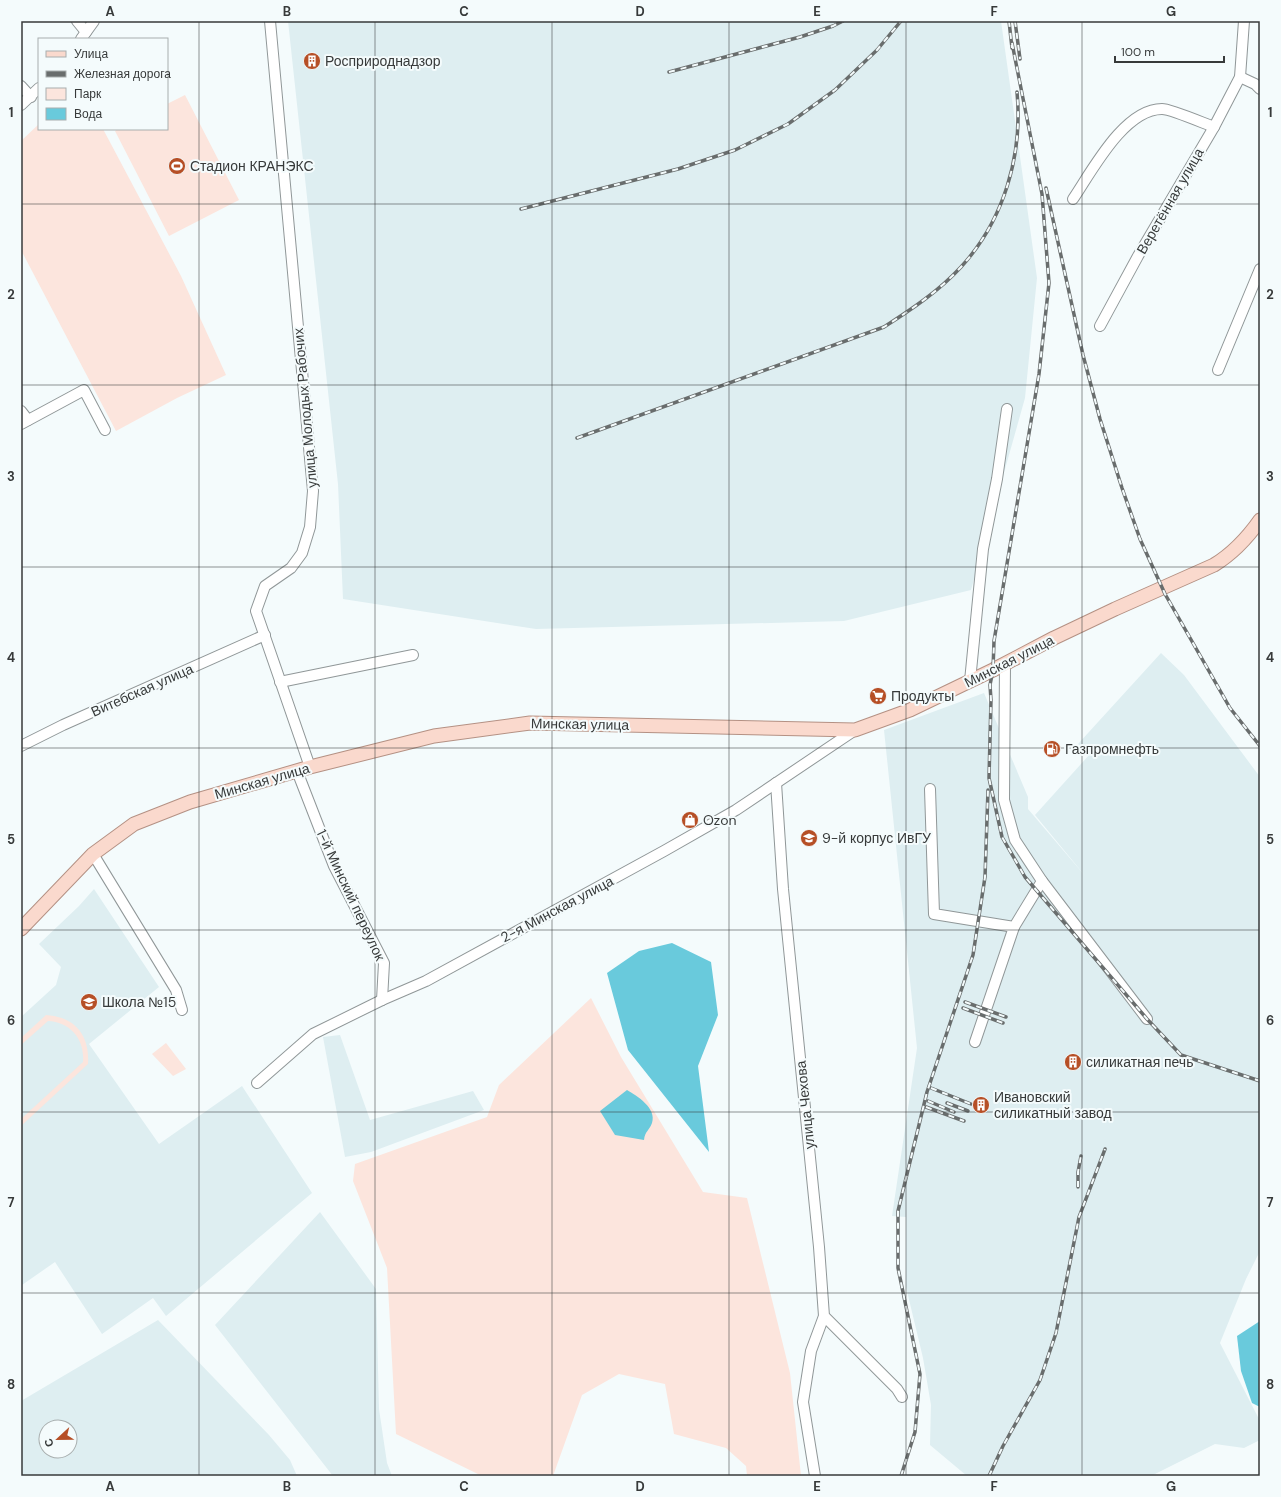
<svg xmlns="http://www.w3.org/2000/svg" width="1281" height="1497" viewBox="0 0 1281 1497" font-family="'DM Sans',sans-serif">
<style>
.built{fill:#deeef1;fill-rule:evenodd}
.green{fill:#fce5dd}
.water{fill:#69cadc}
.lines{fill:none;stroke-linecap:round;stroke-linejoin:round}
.minor-casing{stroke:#909798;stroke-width:12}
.major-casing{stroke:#b49184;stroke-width:15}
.minor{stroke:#fff;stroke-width:10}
.major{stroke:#fad9cd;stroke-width:13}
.rail-casing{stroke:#696d6d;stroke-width:3.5}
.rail{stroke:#f4fbfc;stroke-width:2;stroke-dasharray:6;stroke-linecap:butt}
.grid{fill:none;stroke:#373a3a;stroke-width:1;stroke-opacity:0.55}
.labels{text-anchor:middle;stroke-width:4;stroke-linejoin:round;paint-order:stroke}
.poi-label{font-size:14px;fill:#373a3a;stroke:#f4fbfc;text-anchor:start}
.street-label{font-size:14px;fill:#373a3a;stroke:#f4fbfc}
.neatline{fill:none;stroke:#373a3a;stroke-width:1.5}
.grid-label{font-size:13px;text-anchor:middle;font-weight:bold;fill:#373a3a}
</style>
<rect width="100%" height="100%" fill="#f4fbfc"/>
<g class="built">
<path d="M288 21H1001L1037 278 1025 398 971 590 844 621 536 629 343 599 338 484Z"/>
<path d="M1161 653 1184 675 1260 777V1251L1246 1279 1220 1343 1260 1421V1440L1244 1448 1215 1444 1151 1476H967L930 1445 931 1405 923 1358 906 1287V1217L892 1216 917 1048 884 730 984 693 1028 797V809L1086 877 1035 815 1090 754 1078 744Z"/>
<path d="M94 889 159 987 89 1044 159 1144 242 1086 312 1193 166 1316 153 1298 102 1334 55 1262 22 1285 21 1283V1017L56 985 61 967 39 944 79 906Z"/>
<path d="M340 1035 370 1120 473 1091 484 1110 371 1152 345 1157 323 1037Z"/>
<path d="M320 1212 376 1289 379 1409 387 1463 392 1476H333L215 1325Z"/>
<path d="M158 1320 269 1435 290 1460 297 1476H21V1401ZM46 1427H70V1451H46Z"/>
</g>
<g class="green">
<path d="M185 95 239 200 169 236 115 131 118 129H167V104Z"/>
<path d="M39 124V129H103L181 276 226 375 177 398 116 431 21 250V141Z"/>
<path d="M591 998 621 1057 703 1192 747 1198 790 1373 801 1476H747L746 1466 726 1448 674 1434 665 1384 619 1374 582 1395 553 1476H482L396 1434 387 1268 353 1181 355 1164 487 1117 499 1085Z"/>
<path d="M46 1015C75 1017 90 1035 88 1064L21 1126V1119L83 1062C85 1039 70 1022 48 1021L21 1045V1038Z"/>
<path d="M166 1043 186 1069 173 1076 152 1054Z"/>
</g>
<g class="water">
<path d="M672 943 711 962 718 1015 698 1066 709 1152 628 1050 607 973 639 951Z"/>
<path d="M627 1090C637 1096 657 1108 652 1123 649 1131 645 1131 644 1140L615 1135 600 1111Z"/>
<path d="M1260 1321V1407L1252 1403 1241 1371 1237 1336Z"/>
</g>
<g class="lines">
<g class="minor-casing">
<g id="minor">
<path d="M77 21 86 32"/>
<path d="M270 21 313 491 310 527 302 553 291 568 265 586 256 611 310 767"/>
<path d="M81 39 94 21"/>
<path d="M1240 77 1255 84 1260 89"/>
<path d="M21 86 31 97"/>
<path d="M21 105 39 88"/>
<path d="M1073 199C1092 171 1124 109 1162 109 1171 109 1203 123 1214 127"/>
<path d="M1100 326 1138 256 1214 127 1240 77 1244 21"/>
<path d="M1218 370 1260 269"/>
<path d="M21 411 28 420"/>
<path d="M21 424 84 390 105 430"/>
<path d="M1005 664 1004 800 1015 840 1042 881 1147 1019"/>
<path d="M970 681 983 549 997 479 1007 409"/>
<path d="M280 682 413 655"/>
<path d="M21 746 63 725 265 635"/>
<path d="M297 771 334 866 384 963 382 1000"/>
<path d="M776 783 783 889 819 1247 824 1316 897 1389 902 1397"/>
<path d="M930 789 934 914 1014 927 1042 881"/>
<path d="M93 854 176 990 182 1010"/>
<path d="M975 1042 1014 927"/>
<path d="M257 1083 313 1034 382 1000 426 981 664 851 736 810 855 730"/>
<path d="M815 1476 803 1402 811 1351 824 1316"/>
</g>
</g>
<g class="major-casing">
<path id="major" d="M21 929 93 854 134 824 190 802 310 767 434 736 530 723 855 730 910 710 993 670 1054 638 1115 609 1214 565C1232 554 1248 537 1260 520"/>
</g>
<use href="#minor" class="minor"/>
<use href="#major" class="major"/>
<g class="rail-casing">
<g id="rail">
<path d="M1009 21 1012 48"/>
<path d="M1015 21 1020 59"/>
<path d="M1012 43 1042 194 1049 283 1039 374 994 641 993 670 990 685 991 700 989 778 1002 837 1025 877 1147 1019 1181 1055 1260 1081"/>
<path d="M669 72 800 37 833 26 843 21"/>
<path d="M1046 188 1083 355 1100 419 1122 488 1140 539 1165 594 1230 708 1260 746"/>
<path d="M521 209 678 169 735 150 788 124 835 90 877 50 901 21"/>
<path d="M577 438 884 327C912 309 939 291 961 267 1004 220 1023 155 1017 92"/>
<path d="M965 1002 1006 1017"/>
<path d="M963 1008 1003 1023"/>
<path d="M931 1088 971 1104"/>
<path d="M928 1101 954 1112"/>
<path d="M947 1103 968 1111"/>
<path d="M926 1107 964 1121"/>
<path d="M1078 1187V1172L1081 1156"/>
<path d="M901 1476 915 1432 920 1374 898 1268V1211L927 1092 973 955 985 877 988 790"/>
<path d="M989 1476 1003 1446 1040 1380 1056 1333 1079 1217 1105 1149"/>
</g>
</g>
<use href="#rail" class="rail"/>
</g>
<path class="grid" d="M199 21V1476M375 21V1476M552 21V1476M729 21V1476M906 21V1476M1082 21V1476M21 204H1260M21 385H1260M21 567H1260M21 748H1260M21 930H1260M21 1112H1260M21 1293H1260"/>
<defs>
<g id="building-disc" transform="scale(0.9)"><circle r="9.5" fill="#b64f26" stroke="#f4fbfc"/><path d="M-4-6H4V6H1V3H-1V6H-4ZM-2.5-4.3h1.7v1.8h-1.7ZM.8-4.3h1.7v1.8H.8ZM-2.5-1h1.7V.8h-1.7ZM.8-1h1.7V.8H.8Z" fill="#fff"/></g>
<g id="stadium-disc" transform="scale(0.9)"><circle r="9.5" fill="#b64f26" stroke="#f4fbfc"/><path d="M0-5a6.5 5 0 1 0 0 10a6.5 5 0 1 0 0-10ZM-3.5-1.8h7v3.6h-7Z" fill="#fff"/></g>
<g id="supermarket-disc" transform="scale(0.9)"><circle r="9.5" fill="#b64f26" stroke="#f4fbfc"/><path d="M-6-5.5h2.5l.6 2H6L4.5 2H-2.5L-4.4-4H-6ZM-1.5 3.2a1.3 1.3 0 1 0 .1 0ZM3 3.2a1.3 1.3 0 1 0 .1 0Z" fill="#fff"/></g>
<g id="fuel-disc" transform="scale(0.9)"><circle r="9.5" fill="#b64f26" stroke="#f4fbfc"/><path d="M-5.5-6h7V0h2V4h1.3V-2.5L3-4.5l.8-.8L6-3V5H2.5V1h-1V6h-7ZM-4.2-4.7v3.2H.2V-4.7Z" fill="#fff"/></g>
<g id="shop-disc" transform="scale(0.9)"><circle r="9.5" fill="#b64f26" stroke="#f4fbfc"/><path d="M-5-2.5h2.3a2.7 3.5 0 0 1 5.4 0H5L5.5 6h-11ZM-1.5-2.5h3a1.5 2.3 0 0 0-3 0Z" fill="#fff"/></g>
<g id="university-disc" transform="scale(0.9)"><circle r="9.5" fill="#b64f26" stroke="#f4fbfc"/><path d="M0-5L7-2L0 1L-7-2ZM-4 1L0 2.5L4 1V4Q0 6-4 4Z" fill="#fff"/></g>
<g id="school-disc" transform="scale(0.9)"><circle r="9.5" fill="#b64f26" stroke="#f4fbfc"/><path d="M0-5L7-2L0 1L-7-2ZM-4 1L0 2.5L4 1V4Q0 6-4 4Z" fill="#fff"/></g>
</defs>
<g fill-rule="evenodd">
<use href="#building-disc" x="312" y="61"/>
<use href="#stadium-disc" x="177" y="166"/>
<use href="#supermarket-disc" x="878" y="696"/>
<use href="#fuel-disc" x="1052" y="749"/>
<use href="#shop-disc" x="690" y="820"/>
<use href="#university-disc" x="809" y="838"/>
<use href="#school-disc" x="89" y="1002"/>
<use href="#building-disc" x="1073" y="1062"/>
<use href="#building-disc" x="981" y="1105"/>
</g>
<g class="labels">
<g class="poi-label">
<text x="325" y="66">Росприроднадзор</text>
<text x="190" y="171">Стадион КРАНЭКС</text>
<text x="891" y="701">Продукты</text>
<text x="1065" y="754">Газпромнефть</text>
<text x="703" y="825">Ozon</text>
<text x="822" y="843">9-й корпус ИвГУ</text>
<text x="102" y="1007">Школа №15</text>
<text x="1086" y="1067">силикатная печь</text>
<text x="994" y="1102">Ивановский<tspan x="994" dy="16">силикатный завод</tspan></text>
</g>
<g class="street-label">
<text transform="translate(1170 201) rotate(-60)" y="5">Веретённая улица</text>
<text transform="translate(305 408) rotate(-95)" y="5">улица Молодых Рабочих</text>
<text transform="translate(1009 661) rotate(-27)" y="5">Минская улица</text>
<text transform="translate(142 690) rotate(-24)" y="5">Витебская улица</text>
<text transform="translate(580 724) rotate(1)" y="5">Минская улица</text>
<text transform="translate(262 781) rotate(-16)" y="5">Минская улица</text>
<text transform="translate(351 895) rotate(65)" y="5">1-й Минский переулок</text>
<text transform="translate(557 909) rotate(-28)" y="5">2-я Минская улица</text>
<text transform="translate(805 1105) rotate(-96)" y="5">улица Чехова</text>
</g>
</g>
<rect width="1281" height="1497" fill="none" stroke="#f4fbfc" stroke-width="44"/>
<rect x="38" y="38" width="130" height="92" fill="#f4fbfc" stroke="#a8aeae"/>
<rect x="46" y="51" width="20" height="6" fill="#fad9cd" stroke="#a8aeae"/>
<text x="74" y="58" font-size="12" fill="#373a3a">Улица</text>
<rect x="46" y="71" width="20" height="6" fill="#696d6d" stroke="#a8aeae"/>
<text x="74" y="78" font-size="12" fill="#373a3a">Железная дорога</text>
<rect x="46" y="88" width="20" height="12" fill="#fce5dd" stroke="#a8aeae"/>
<text x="74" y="98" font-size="12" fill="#373a3a">Парк</text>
<rect x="46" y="108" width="20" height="12" fill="#69cadc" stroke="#a8aeae"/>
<text x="74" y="118" font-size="12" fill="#373a3a">Вода</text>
<g transform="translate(58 1439) rotate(248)"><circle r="19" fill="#f4fbfc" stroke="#a8aeae"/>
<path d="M0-3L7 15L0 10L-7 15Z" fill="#b64f26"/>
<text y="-6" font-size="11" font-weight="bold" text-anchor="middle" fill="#373a3a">С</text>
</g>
<path d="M1115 56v6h109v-6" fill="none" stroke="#373a3a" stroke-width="2"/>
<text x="1121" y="56" font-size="12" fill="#373a3a" stroke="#f4fbfc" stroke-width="3" paint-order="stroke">100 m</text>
<rect x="22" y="22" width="1237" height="1453" class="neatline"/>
<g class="grid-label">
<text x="110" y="16">A</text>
<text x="287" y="16">B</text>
<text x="464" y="16">C</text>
<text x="640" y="16">D</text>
<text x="817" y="16">E</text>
<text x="994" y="16">F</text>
<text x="1171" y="16">G</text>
<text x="11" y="117">1</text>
<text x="1270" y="117">1</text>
<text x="11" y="299">2</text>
<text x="1270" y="299">2</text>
<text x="11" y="481">3</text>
<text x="1270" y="481">3</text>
<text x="11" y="662">4</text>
<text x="1270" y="662">4</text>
<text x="11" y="844">5</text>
<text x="1270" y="844">5</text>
<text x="11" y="1025">6</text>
<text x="1270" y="1025">6</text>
<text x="11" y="1207">7</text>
<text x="1270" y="1207">7</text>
<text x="11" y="1389">8</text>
<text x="1270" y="1389">8</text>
<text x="110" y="1491">A</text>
<text x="287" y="1491">B</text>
<text x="464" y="1491">C</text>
<text x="640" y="1491">D</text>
<text x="817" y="1491">E</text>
<text x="994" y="1491">F</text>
<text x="1171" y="1491">G</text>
</g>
</svg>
